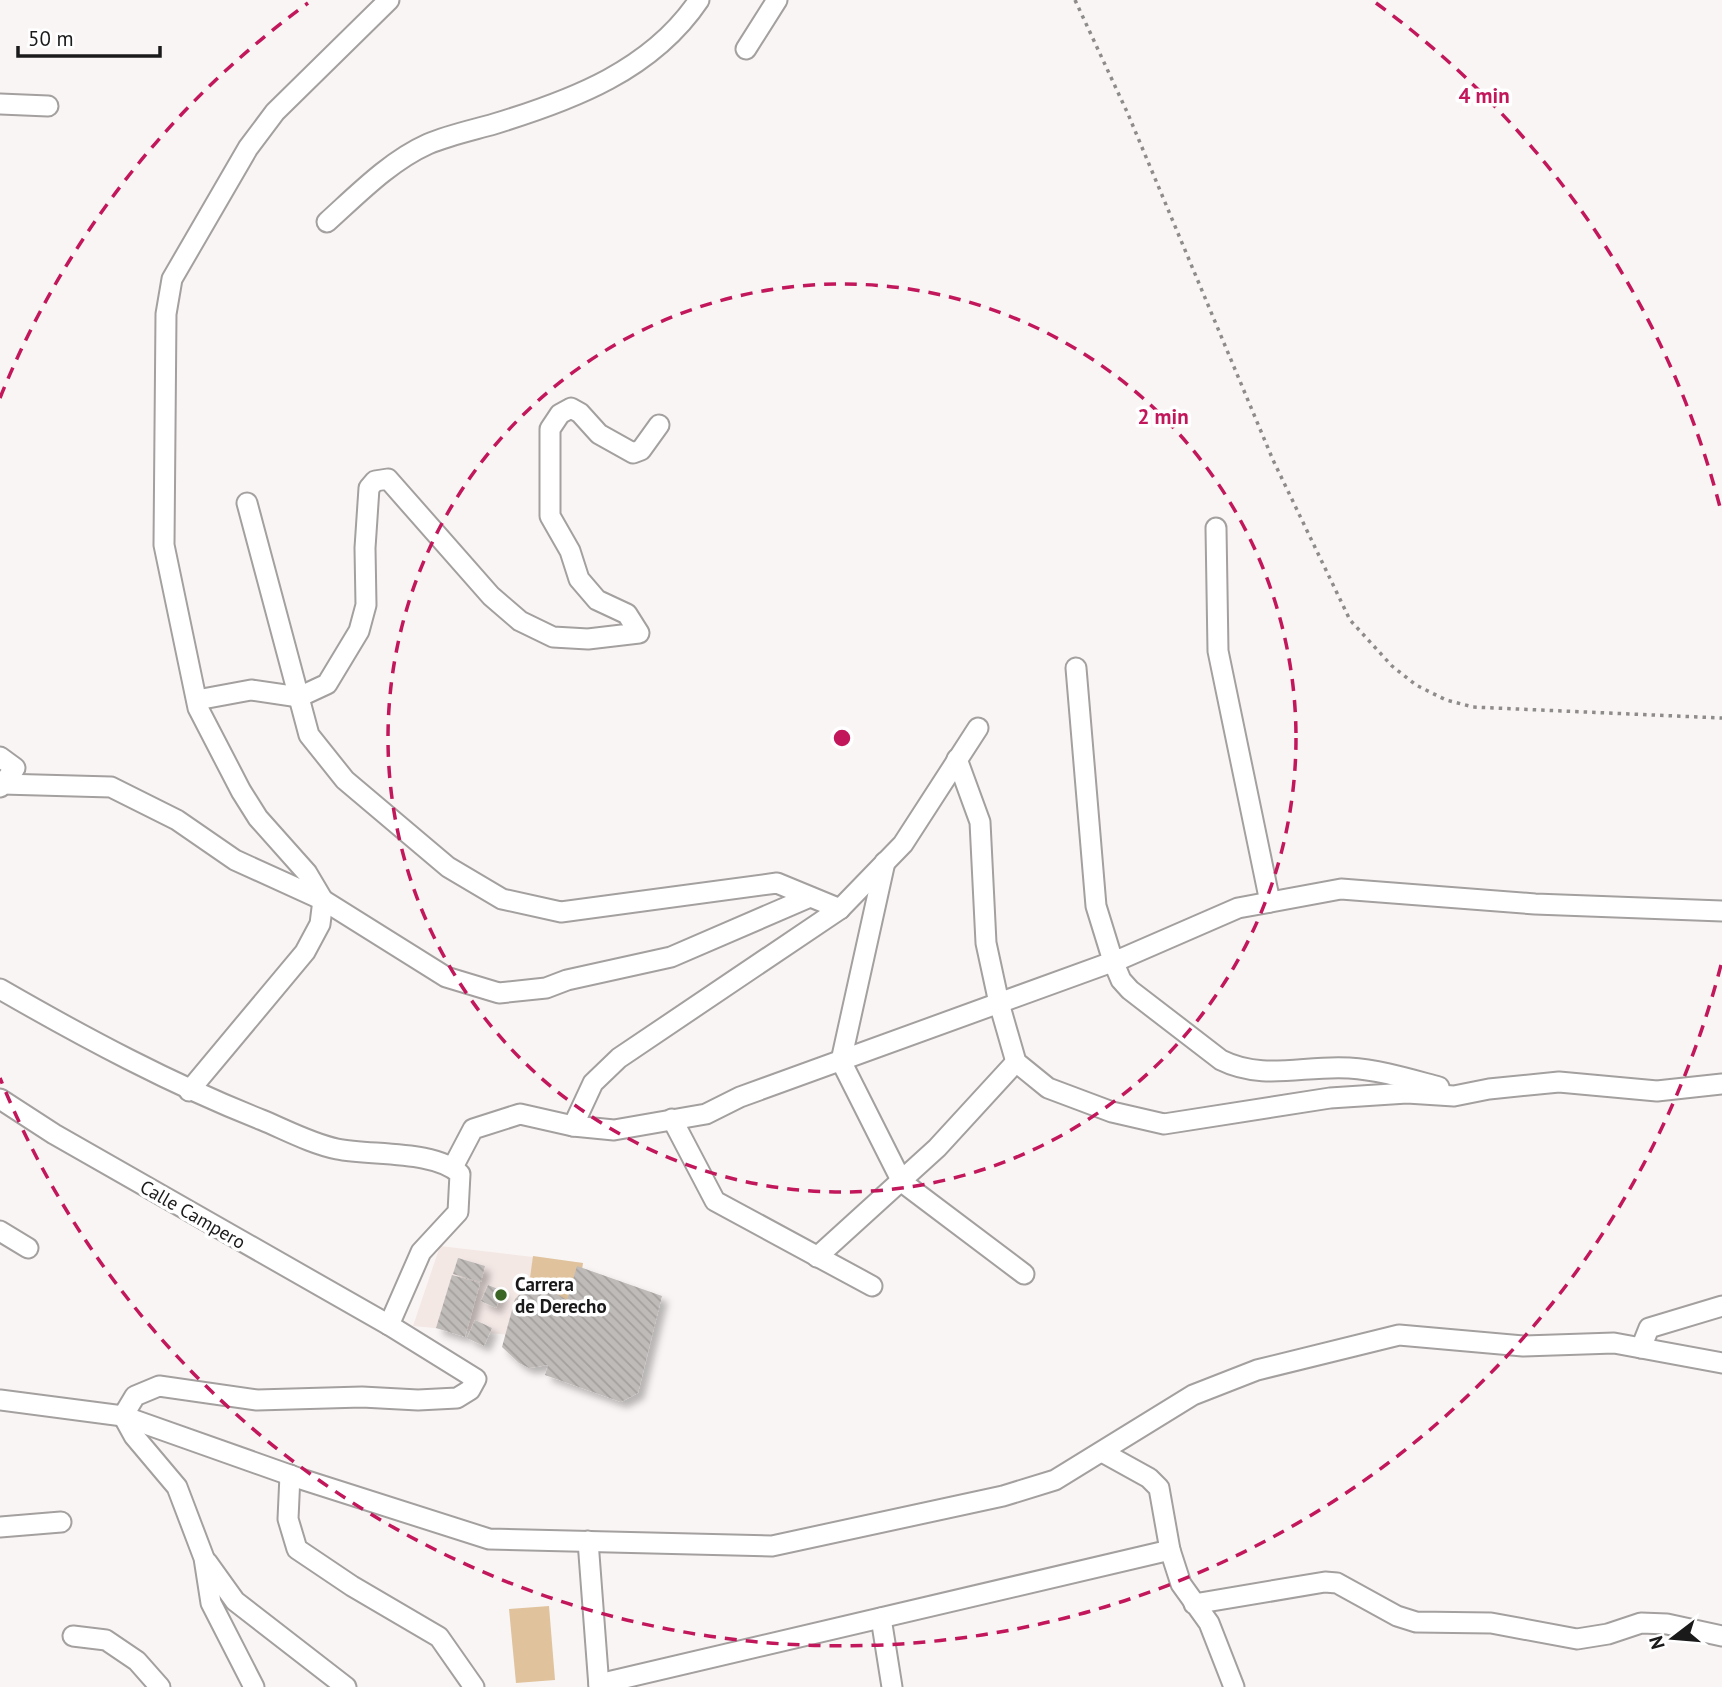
<svg xmlns="http://www.w3.org/2000/svg" width="1722" height="1687" viewBox="0 0 1722 1687" font-family="'PT Sans',sans-serif">
<style>
.built{fill:#f4e8e5}
.grass{fill:#e0c39c}
.building{fill:url(#building-back-hatch);filter:url(#shadow)}
.lines{fill:none;stroke-linecap:round;stroke-linejoin:round}
.minor-casing{stroke:#a3a09f;stroke-width:23}
.path{stroke:#8e8b8b;stroke-width:3.5;stroke-dasharray:3.5 5;stroke-linecap:butt}
.minor{stroke:#fff;stroke-width:19}
.ring{fill:none;stroke:#c2185b;stroke-width:3.5;stroke-dasharray:12 9}
.poi-dot{fill:#396625;stroke:#fff;stroke-width:2.5}
.labels{text-anchor:middle;stroke-width:7;stroke-linejoin:round;paint-order:stroke}
.street-label{font-size:19px;fill:#1b1a1a;stroke:#fff}
.poi-label{font-size:19px;font-weight:bold;fill:#1b1a1a;stroke:#fff;text-anchor:start}
.centre{fill:#c2185b;stroke:#fff;stroke-width:3.5}
.ring-label{font-size:21px;text-anchor:middle;font-weight:bold;fill:#c2185b;stroke:#fff;stroke-width:7;stroke-linejoin:round;paint-order:stroke}
</style>
<defs>
<pattern id="building-back-hatch" width="6" height="6" patternUnits="userSpaceOnUse" patternTransform="scale(1.75)"><rect width="6" height="6" fill="#bebbb9"/><path d="M-1 5l2 2M0 0l6 6M5-1l2 2" fill="none" stroke="#a3a09e"/></pattern>
<filter id="shadow"><feDropShadow dx="6" dy="6" stdDeviation="3.5" flood-color="#0004"/></filter>
</defs>
<rect width="100%" height="100%" fill="#f9f5f4"/>
<path class="built" d="M440 1246 583 1263 522 1336 413 1326Z"/>
<g class="grass">
<path d="M533 1256 583 1263 572 1344 522 1336Z"/>
<path d="M549 1606 555 1680 516 1683 509 1609Z"/>
</g>
<g class="building">
<path d="M458 1258 485 1266 481 1282 453 1274Z"/>
<path d="M577 1266 662 1296 638 1393 621 1402 545 1375 548 1365 529 1368 519 1363 502 1347 515 1299 525 1289 543 1286 567 1300Z"/>
<path d="M452 1275 480 1283 465 1337 436 1328Z"/>
<path d="M488 1285 503 1291 496 1308 481 1301Z"/>
<path d="M475 1320 492 1328 484 1346 467 1338Z"/>
</g>
<g class="lines">
<g class="minor-casing">
<g id="minor">
<path d="M746 49 777 0"/>
<path d="M0 104 48 106"/>
<path d="M327 222C358 194 390 161 428 144 449 135 473 130 494 124 573 100 652 70 699 0"/>
<path d="M247 503 309 735 345 780 448 867 502 899 561 912 777 883 840 909"/>
<path d="M1216 528 1218 651 1270 902"/>
<path d="M1076 668 1096 906 1113 961 1121 980 1130 990 1221 1060C1263 1081 1304 1065 1349 1068 1380 1070 1409 1079 1439 1087"/>
<path d="M197 700 251 690 299 697 327 684 359 631 366 605 365 548 369 488 375 481 388 479 491 596 520 621 553 637 588 639 639 633 627 614 597 600 579 579 570 551 550 516V429L560 414 571 408 580 413 599 434 633 453 641 450 659 425"/>
<path d="M0 757 15 768 0 787"/>
<path d="M957 759 980 822 986 943 999 1003 1016 1062 1048 1088 1112 1112 1164 1124 1330 1098 1407 1093 1454 1096 1489 1089 1559 1082 1657 1091 1722 1084"/>
<path d="M2 784 111 787 177 820 235 860 323 900 446 977 499 993 546 988 567 980 671 957 810 897"/>
<path d="M885 862 841 1061 902 1182 1024 1274"/>
<path d="M0 989C85 1038 171 1084 262 1120 286 1130 312 1144 337 1149 372 1156 435 1150 460 1174L458 1212 421 1252 389 1325"/>
<path d="M189 1091 305 952 320 924 323 900 307 873 258 818 241 791 198 708 164 545 166 314 172 279 248 148 275 112 389 0"/>
<path d="M0 1099 54 1134 389 1325 476 1379 470 1390 457 1398 418 1400 362 1397 257 1400 159 1386 135 1396 123 1416"/>
<path d="M672 1119 715 1201 872 1286"/>
<path d="M573 1126 593 1083 619 1058 840 909 903 844 978 728"/>
<path d="M453 1167 473 1129 520 1114 573 1126 614 1130 706 1114 740 1097 1123 958 1238 908 1341 889 1535 904 1722 911"/>
<path d="M0 1231 28 1248"/>
<path d="M817 1257 937 1148 1016 1062"/>
<path d="M1641 1348 1649 1328 1722 1306"/>
<path d="M0 1400 123 1416 301 1479 489 1539 772 1546 1003 1496 1055 1480 1193 1395 1257 1370 1399 1335 1523 1346 1614 1343 1722 1363"/>
<path d="M123 1416 134 1436 177 1487 204 1558 211 1603 254 1687"/>
<path d="M1102 1452 1149 1478 1159 1488 1170 1550 1181 1584 1209 1623 1234 1687"/>
<path d="M290 1475 288 1519 297 1549 352 1586 439 1637 474 1687"/>
<path d="M0 1527 61 1522"/>
<path d="M588 1541 599 1687"/>
<path d="M207 1562 235 1601 346 1687"/>
<path d="M1194 1604 1325 1582 1337 1583 1397 1616 1416 1622 1491 1623 1577 1639 1608 1634 1641 1623 1667 1624 1722 1636"/>
<path d="M881 1618 892 1687"/>
<path d="M73 1636 106 1640 137 1661 160 1687"/>
<path d="M599 1684 1170 1550"/>
</g>
</g>
<path class="path" d="M1075 0 1128 114 1273 460 1350 620 1392 666 1416 685 1446 700 1473 707 1722 718"/>
<use href="#minor" class="minor"/>
</g>
<g class="ring">
<circle cx="842" cy="738" r="454"/>
<path d="M1721 965A908 908 0 0 1 0 1078M0 398A908 908 0 0 1 308 3M1376 3A908 908 0 0 1 1721 511"/>
</g>
<circle class="poi-dot" cx="501" cy="1295" r="7"/>
<g class="labels">
<g class="street-label">
<text transform="translate(193 1214) rotate(30)" y="7">Calle Campero</text>
</g>
<g class="poi-label">
<text x="515" y="1291">Carrera<tspan x="515" dy="22">de Derecho</tspan></text>
</g>
</g>
<circle cx="842" cy="738" r="10" class="centre"/>
<g class="ring-label">
<text x="1484" y="103">4 min</text>
<text x="1163" y="424">2 min</text>
</g>
<g transform="translate(1673 1638) rotate(254)" stroke="#ffffff" stroke-width="5" paint-order="stroke">
<path d="M0-5L12 26L0 18L-12 26Z" fill="#1b1a1a"/>
<text y="-10" font-size="19" font-weight="bold" text-anchor="middle" fill="#1b1a1a">N</text>
</g>
<path d="M18 46v10h142v-10" fill="none" stroke="#1b1a1a" stroke-width="3.5"/>
<text x="28" y="46" font-size="21" fill="#1b1a1a" stroke="#ffffff" stroke-width="5" paint-order="stroke">50 m</text>
</svg>
